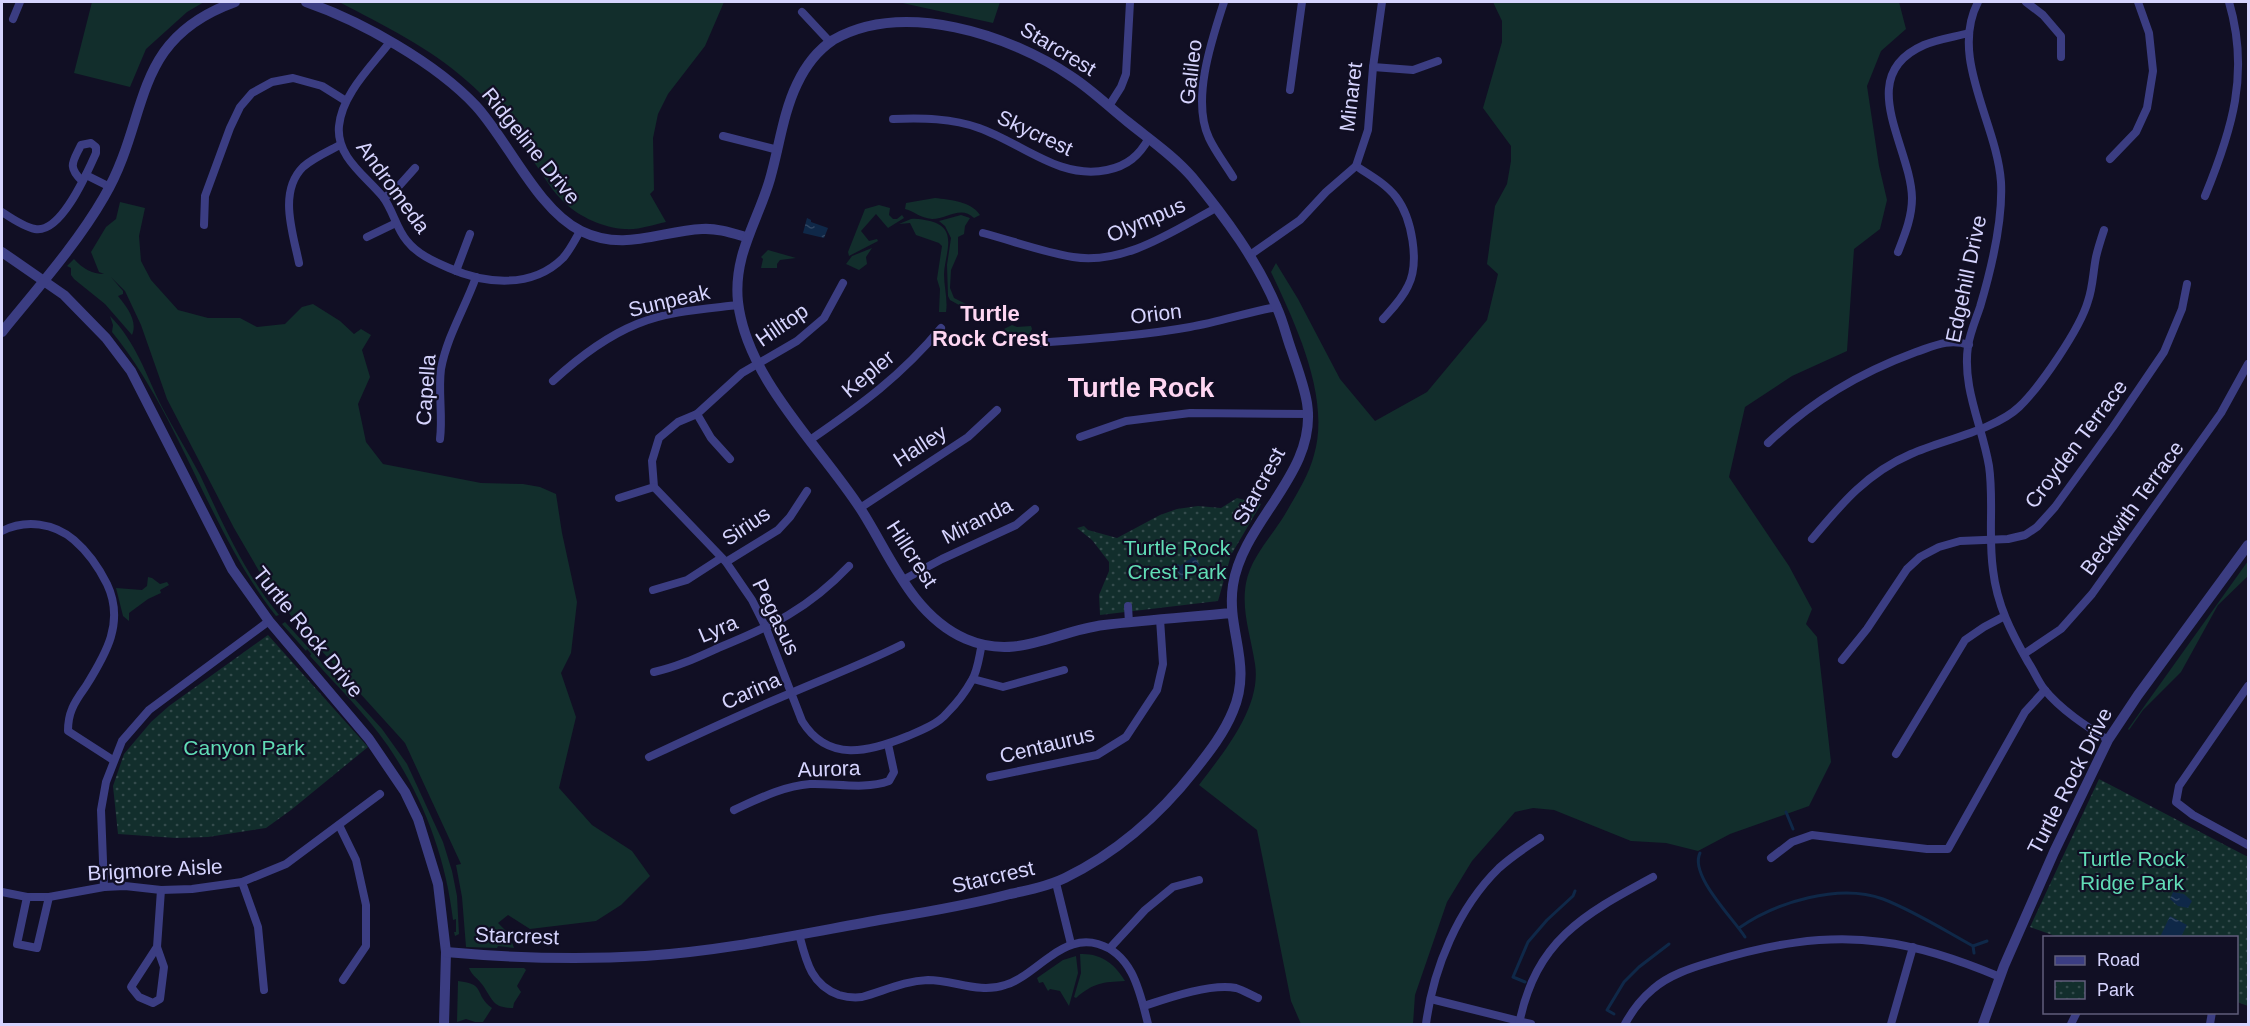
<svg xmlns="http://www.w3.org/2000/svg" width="2250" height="1026" viewBox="0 0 2250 1026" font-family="Arial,sans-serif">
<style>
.green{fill:#122e2c}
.park{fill:url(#park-dots)}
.water{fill:url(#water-ripples)}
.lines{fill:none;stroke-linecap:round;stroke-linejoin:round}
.stream{stroke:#0f2848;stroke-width:3}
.minor{stroke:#3b3d82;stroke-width:8}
.tertiary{stroke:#3b3d82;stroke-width:10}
.labels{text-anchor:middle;stroke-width:4.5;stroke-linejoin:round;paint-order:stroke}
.street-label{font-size:21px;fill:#d6d4fe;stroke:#110f24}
.park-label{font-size:21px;fill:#61ddb6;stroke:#110f24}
.neighbourhood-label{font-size:22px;font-weight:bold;fill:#fed6f2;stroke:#110f24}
.district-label{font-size:27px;font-weight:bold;fill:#fed6f2;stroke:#110f24}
</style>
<defs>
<pattern id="park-dots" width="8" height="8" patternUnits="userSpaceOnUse" patternTransform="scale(1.5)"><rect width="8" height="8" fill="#122e2c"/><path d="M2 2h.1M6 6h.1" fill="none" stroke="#344b4c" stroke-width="1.8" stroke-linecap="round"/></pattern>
<pattern id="water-ripples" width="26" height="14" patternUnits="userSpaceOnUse" patternTransform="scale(1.5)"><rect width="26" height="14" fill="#0f2848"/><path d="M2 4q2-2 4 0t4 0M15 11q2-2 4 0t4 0" fill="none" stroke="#314663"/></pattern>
</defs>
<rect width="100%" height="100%" fill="#110f24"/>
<g class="green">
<path d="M92 2H204L187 12 146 49 130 87 74 73Z"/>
<path d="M339 2H724L705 46 668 94 658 114 653 138 654 190 650 194 666 222C652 225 639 230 625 229 604 228 579 217 564 202 552 191 545 178 536 165 516 135 495 105 467 81 429 47 383 25 339 2Z"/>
<path d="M898 2H1000L993 23Z"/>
<path d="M1493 2H1899L1906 29 1881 51 1867 86 1879 166 1887 200 1880 229 1854 249 1847 351 1792 376 1745 407 1729 477 1789 566 1812 609 1806 624 1817 637 1831 762 1809 806 1730 834 1698 851 1666 843 1631 841 1554 810 1533 808 1515 812 1472 861 1447 902 1415 995 1413 1024H1301L1291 1001 1257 830 1199 785C1223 753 1262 707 1255 664 1251 636 1241 611 1246 583 1251 557 1271 537 1284 516 1295 497 1309 475 1314 455 1331 397 1295 323 1271 272L1276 263 1298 299 1340 379 1375 421 1427 392 1487 320 1498 274 1487 264 1495 206 1507 184 1511 161V146L1483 108 1502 42V21Z"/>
<path d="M935 198C950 200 971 201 980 215L974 218C961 205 947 219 932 219 920 218 914 211 905 209L906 203Z"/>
<path d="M120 202 145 208 139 236 141 261 151 280 178 310 208 318H240L257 327 285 324 302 307 313 304 340 321 354 334 361 329 371 335 362 350 370 377 358 404 366 442 383 464 481 483 523 484 540 487 556 494 562 533 577 602 571 653 561 673 576 717 559 788 592 825 632 851 650 876 621 905 596 921 530 929 508 915 498 923 509 934 514 948 498 946 497 948 466 947 462 897 456 865 461 864 405 743 299 626 266 583 234 528 167 399 141 325 125 291 111 277 123 291V294L118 296C127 307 138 321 132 335L105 304 74 279 71 275V268L67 266 74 259C82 268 92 274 104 274L99 272 91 252 106 227 116 219Z"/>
<path d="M879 205 890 208 889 215 893 219H897L902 215 904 218 888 228 876 214 861 231 869 241 877 239 878 241 849 256 848 252 865 209Z"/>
<path d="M961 215 970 218 965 226 964 234 958 237V254L951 270 950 288 954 298 966 304 968 310 950 300 948 296 947 265 951 238 945 226 939 221Z"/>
<path d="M911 219C918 218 923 220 930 221 959 228 945 253 944 274 944 287 948 300 946 312H939L940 289 937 279 942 246 939 243 916 235 910 223 899 224Z"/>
<path d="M872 248 866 257 867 264 859 270 846 264 852 256Z"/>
<path d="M768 250 796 258 780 260 777 264V268H761L763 259 761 257Z"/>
<path d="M110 316C136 342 146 375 162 407 174 430 188 452 200 475 223 524 244 572 279 615L276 616C208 529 181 417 112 332L113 325Z"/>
<path d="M1012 325 1017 327 1031 326 1032 329 1026 341 1015 339 1004 329Z"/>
<path d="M2248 561V576L2218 605 2181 672 2143 710 2129 730 2128 729Z"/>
<path d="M148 577 152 578 160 584 167 582 169 585 160 590 161 593 148 599 129 613V621L123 616 116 588 142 590 147 586Z"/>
<path d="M285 622 382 729 407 764 443 842 452 871 457 896 459 934 455 936 454 932H456V919L453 920C446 858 423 797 388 746 365 713 336 685 310 656L311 654 307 649 306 651 282 624Z"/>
<path d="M1080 954C1101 953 1115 964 1125 981 1103 982 1093 983 1076 998L1074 997 1081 973Z"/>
<path d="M1076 956 1078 973 1069 1006 1060 991 1050 989 1048 991 1043 982 1039 983 1037 978 1063 960Z"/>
<path d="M469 968H524L526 970 517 986 521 992 514 1003 513 1008C494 1008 493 1001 484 987 479 979 472 976 469 968Z"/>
<path d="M458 981C487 984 473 994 492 1008L483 1022H475L466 1019 457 1022Z"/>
</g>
<g class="park">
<path d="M1237 498 1261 504 1231 555 1218 601 1100 615 1099 595 1109 571V562L1092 540 1077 528 1084 526 1088 530 1117 538 1160 515 1177 509 1198 506 1221 508Z"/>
<path d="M268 635 368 747 291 810 266 828 208 837 176 838 118 834 113 786 124 754 151 722 169 706Z"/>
<path d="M2099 779 2248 857V1006L2237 1002 2236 938 2058 937 2030 927Z"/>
</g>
<g class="water">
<path d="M807 218 811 220V222L828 228 824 238 803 233Z"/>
<path d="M1194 556 1200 565 1185 575 1186 576 1182 579 1174 566 1178 564 1180 566Z"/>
<path d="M2173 892 2184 894 2192 901 2188 908 2178 906 2170 899Z"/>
<path d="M2170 916 2187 925 2181 937H2160Z"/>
</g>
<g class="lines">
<g class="stream">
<path d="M1786 812 1793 829"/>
<path d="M1700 853C1689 875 1733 918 1745 937"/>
<path d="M1739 928C1776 902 1839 883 1883 899 1914 911 1944 930 1973 946L1974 953"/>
<path d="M1973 946 1987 941"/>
<path d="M1525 982 1513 977 1528 942 1547 920 1573 896 1575 891"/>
<path d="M1614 1014 1607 1010 1624 982 1639 967 1669 944"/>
</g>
<g class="minor">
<path d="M1224 2C1212 39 1191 100 1209 138 1215 151 1225 164 1233 177"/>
<path d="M1978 2C1949 58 1997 123 2001 182 2003 220 1991 270 1980 307 1976 319 1970 333 1968 346 1962 388 1982 425 1989 466 1994 500 1988 535 1993 570 1997 605 2011 632 2028 662 2034 671 2038 681 2044 689 2061 710 2086 726 2108 740"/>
<path d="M2026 2 2043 15 2061 36V57"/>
<path d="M802 12 830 42"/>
<path d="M13 19 20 2"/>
<path d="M390 42C371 67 342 94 339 126 336 157 366 176 383 197 393 210 396 228 407 241 417 254 433 261 449 268 485 284 532 289 563 258 570 250 575 240 580 231"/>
<path d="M1373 67 1413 70 1438 61"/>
<path d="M1290 90 1302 2"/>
<path d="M1109 106 1121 87 1126 74 1130 2"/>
<path d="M893 119C922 118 952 118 979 128 1022 143 1059 180 1107 170 1127 166 1139 156 1149 138"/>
<path d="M723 136 778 150"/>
<path d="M2110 159 2136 132 2147 108 2153 71 2149 33 2138 2"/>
<path d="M1356 166C1370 175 1386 184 1396 197 1412 218 1420 263 1408 286 1402 299 1392 309 1383 319"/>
<path d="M86 175 110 187"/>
<path d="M2205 196C2232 130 2250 73 2229 2"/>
<path d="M384 198 398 187 415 168"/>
<path d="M2 212C11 218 24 227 35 229 61 234 87 173 96 153V147L91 143 81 145C73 162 67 166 82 181"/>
<path d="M204 225 205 196 230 128 240 107 252 93 272 82 293 78 322 86 346 101"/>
<path d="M983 233C1013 241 1043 252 1073 257 1125 265 1173 231 1216 208"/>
<path d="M367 237 396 223"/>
<path d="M1898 252C1905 234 1912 217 1912 198 1911 146 1853 76 1924 45 1938 39 1954 37 1969 33"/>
<path d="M1250 255 1300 220 1326 192 1356 166 1368 130 1373 67 1382 2"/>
<path d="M299 263C293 233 278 192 303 167 313 158 329 151 340 145"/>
<path d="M456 271 470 234"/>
<path d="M843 283 824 318 797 341 742 373 697 414 678 422 659 438 652 461 654 487 726 562 752 600 766 628 802 721C828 763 869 752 908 736 920 731 938 724 947 713 956 704 966 691 972 680 978 670 979 656 982 644"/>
<path d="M1037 343C1088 339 1140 336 1190 327 1220 322 1248 312 1277 307"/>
<path d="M553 381C578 358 605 337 637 324 668 311 705 309 738 305"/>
<path d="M697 414 711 438 730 459"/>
<path d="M1080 437 1126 421 1190 413 1309 414"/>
<path d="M440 439C443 416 438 392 441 369 447 336 465 308 476 277"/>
<path d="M810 440C861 405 901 376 941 328"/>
<path d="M1768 443C1812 401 1859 373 1916 352 1934 346 1949 338 1969 345"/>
<path d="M619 498 654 487"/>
<path d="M860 508 968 437 997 410"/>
<path d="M2 531C26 519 54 523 74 540 88 552 99 568 107 584 125 622 106 654 86 686 81 693 75 701 72 709 69 716 68 724 68 731L113 760"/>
<path d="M1812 539C1842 503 1867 473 1911 454 1942 440 1995 430 2019 407 2040 387 2080 329 2088 301 2093 287 2093 272 2096 257 2098 248 2101 239 2104 230"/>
<path d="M726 562 778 530 790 517 807 491"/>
<path d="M903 580 942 559 1016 525 1035 509"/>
<path d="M653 590 687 580 721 558"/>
<path d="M1128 606 1129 623"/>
<path d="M2024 654 2061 629 2092 594 2221 413 2248 364"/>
<path d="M1842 660 1867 629 1907 569 1920 557 1939 547 1960 541 2008 539 2025 535 2037 527 2055 507 2113 427 2164 352 2182 309 2187 284"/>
<path d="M654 672C677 667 696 658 718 648 772 626 808 609 849 566"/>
<path d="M973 679 1003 687 1064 670"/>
<path d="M2248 686 2179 786 2176 802 2193 815 2248 845"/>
<path d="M1896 754 1965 640 1984 627 2003 617"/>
<path d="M649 757C696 735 743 713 791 693 828 677 865 663 901 645"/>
<path d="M990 777 1097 755 1126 737 1157 690 1163 664 1160 619"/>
<path d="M734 810C758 799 783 786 810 784 836 783 864 790 889 781L894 772 888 744"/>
<path d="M339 825 356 860 366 905V946L343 980"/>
<path d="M1771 858 1792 842 1812 835 1927 849H1948L2025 712 2045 690"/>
<path d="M242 882 258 927 264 990"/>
<path d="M1056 883 1071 944"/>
<path d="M104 887 101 810 106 782 122 741 149 710 269 621"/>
<path d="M2 892 27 897H49L104 887 125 886 161 890 192 889 242 882 286 864 380 794"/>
<path d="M27 897 17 944 37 948 49 897"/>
<path d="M799 934C806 961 811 985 839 995 846 997 854 998 862 997 884 991 904 981 928 980 954 980 979 994 1005 985 1022 980 1036 966 1051 956 1065 946 1080 939 1098 944 1133 954 1140 993 1148 1024"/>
<path d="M157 947 131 987 139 997 153 1003 160 999 164 967 157 947 161 890"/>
<path d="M1110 948 1145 910 1173 887 1199 880"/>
<path d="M1431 999 1531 1024"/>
<path d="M1144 1006C1168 998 1211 983 1236 988 1243 990 1251 995 1258 998"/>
<path d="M1426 1024C1433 969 1458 908 1499 868 1511 857 1526 847 1540 838"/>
<path d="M1519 1024C1536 940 1583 915 1653 877"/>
<path d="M1625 1024C1632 1011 1641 999 1653 989 1669 975 1691 968 1711 962 1767 945 1823 934 1882 942 1923 947 1962 961 2000 977"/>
<path d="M1891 1024 1913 947"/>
<path d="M2071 1024 2077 1012"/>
<path d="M2210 1024 2212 1012"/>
</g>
<g class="tertiary">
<path d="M306 2C361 21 436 63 476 106 508 141 538 210 581 231 624 252 660 231 702 229 717 228 732 233 746 237"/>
<path d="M2 252 64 295 106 338 131 371 232 569 269 621 369 739 405 792 418 819 438 884 446 952 444 1024"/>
<path d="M2 332C36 290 77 244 104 197 151 117 129 40 235 2"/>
<path d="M446 952C512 958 579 960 645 956 725 951 806 933 885 919 927 912 969 905 1010 894 1029 890 1048 886 1065 878 1118 852 1159 816 1195 770 1210 751 1224 733 1233 711 1253 664 1226 630 1233 585 1243 520 1318 473 1307 403 1304 385 1297 367 1291 349 1286 335 1283 321 1277 308 1257 260 1225 217 1192 177 1174 156 1149 139 1128 122 1109 107 1092 90 1072 77 1009 34 903 0 833 40 818 50 805 67 797 84 783 113 779 148 770 179 758 221 733 255 738 302 747 379 819 445 860 508 890 554 911 615 966 639 1017 661 1055 631 1104 625 1146 620 1189 617 1231 613"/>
<path d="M1983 1024 2004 966 2054 852 2108 740 2138 695 2248 545"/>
</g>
</g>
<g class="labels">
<g class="street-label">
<text transform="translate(1058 49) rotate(31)" y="7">Starcrest</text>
<text transform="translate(1191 72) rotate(-83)" y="7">Galileo</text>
<text transform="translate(1351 97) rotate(-83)" y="7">Minaret</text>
<text transform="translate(1035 133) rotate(25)" y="7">Skycrest</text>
<text transform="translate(531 146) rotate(51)" y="7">Ridgeline Drive</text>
<text transform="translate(393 187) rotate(54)" y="7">Andromeda</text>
<text transform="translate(1146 220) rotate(-23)" y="7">Olympus</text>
<text transform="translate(1966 279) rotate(-78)" y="7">Edgehill Drive</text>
<text transform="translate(669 301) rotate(-13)" y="7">Sunpeak</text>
<text transform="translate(1156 314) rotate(-7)" y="7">Orion</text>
<text transform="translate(782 325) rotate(-35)" y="7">Hilltop</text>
<text transform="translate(868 374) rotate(-40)" y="7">Kepler</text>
<text transform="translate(426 390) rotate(-86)" y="7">Capella</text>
<text transform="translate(2076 444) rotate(-53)" y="7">Croyden Terrace</text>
<text transform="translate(920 446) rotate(-33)" y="7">Halley</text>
<text transform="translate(1259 486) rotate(-61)" y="7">Starcrest</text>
<text transform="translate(2132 508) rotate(-54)" y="7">Beckwith Terrace</text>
<text transform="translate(977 521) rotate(-27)" y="7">Miranda</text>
<text transform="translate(746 526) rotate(-34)" y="7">Sirius</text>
<text transform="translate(912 554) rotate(57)" y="7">Hillcrest</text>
<text transform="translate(776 617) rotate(64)" y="7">Pegasus</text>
<text transform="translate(718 629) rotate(-23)" y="7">Lyra</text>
<text transform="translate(308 632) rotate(51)" y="7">Turtle Rock Drive</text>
<text transform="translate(751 691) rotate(-24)" y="7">Carina</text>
<text transform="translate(1047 745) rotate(-14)" y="7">Centaurus</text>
<text transform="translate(829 769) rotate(-2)" y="7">Aurora</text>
<text transform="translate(2070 781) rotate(-63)" y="7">Turtle Rock Drive</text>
<text transform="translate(155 870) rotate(-3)" y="7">Brigmore Aisle</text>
<text transform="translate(993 877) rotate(-13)" y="7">Starcrest</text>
<text transform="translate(517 936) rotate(2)" y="7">Starcrest</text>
</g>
<g class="park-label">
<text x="1177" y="555">Turtle Rock<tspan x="1177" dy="24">Crest Park</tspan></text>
<text x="244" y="755">Canyon Park</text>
<text x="2132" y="866">Turtle Rock<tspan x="2132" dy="24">Ridge Park</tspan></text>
</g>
<g class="neighbourhood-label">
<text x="990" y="321">Turtle<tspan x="990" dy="25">Rock Crest</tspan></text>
</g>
<g class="district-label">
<text x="1141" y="397">Turtle Rock</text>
</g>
</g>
<rect width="2250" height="1026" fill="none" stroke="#d6d4fe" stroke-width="6"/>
<rect x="2043" y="936" width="195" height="78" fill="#110f24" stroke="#605e7b" stroke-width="1.5"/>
<rect x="2055" y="956" width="30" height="9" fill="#3b3d82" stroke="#605e7b" stroke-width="1.5"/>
<text x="2097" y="966" font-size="18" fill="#d6d4fe">Road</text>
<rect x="2055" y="981" width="30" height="18" fill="url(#park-dots)" stroke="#605e7b" stroke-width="1.5"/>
<text x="2097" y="996" font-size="18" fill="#d6d4fe">Park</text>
</svg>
